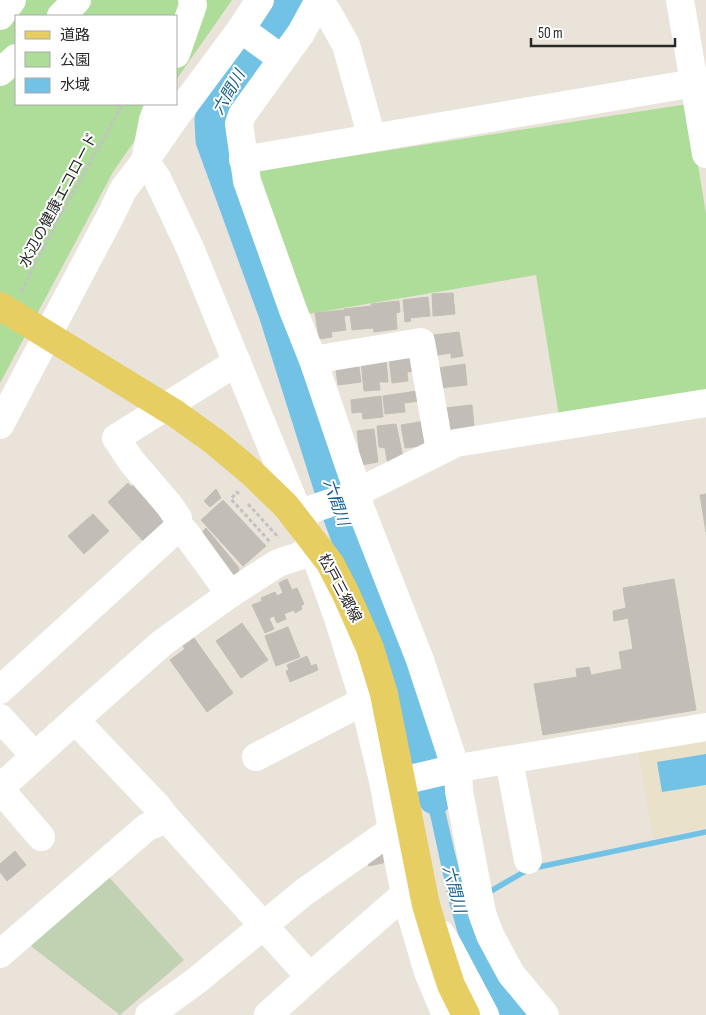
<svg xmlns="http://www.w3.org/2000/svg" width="706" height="1015" viewBox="0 0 706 1015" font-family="'Sofia Sans Condensed','Noto Sans JP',sans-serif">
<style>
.education{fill:#eae1ca}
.green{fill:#addd99}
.cemetery{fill:#c0d2b2}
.water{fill:#72c2e6}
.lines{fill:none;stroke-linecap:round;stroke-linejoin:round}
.stream{stroke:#72c2e6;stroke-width:5.5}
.river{stroke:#72c2e6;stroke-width:35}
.building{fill:#c2bdb6;stroke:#c4bfb4}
.path{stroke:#c3c3c3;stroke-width:3;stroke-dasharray:4 2.5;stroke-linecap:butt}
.minor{stroke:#fff;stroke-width:28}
.major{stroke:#e7ce62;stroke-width:28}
.labels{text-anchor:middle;stroke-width:4;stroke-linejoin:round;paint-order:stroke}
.street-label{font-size:15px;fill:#282828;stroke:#fff}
.water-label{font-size:16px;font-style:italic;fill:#155f8e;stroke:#fff}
</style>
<rect width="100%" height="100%" fill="#e9e3da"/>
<path class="education" d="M706 738V827L653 839 638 750Z"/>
<g class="green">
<path d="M0 0H232L176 80V16H16V104H160L113 172 0 383Z"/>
<path d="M688 104 706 214V393L559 416 536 275 308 314 255 171Z"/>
</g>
<path class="cemetery" d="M108 876 184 960 120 1015 27 943Z"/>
<g class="water">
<path d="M431 749 454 849 473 924 528 1015H500L474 970 458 934 449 902 431 819 414 753Z"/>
<path d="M706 754V785L662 792 657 762Z"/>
</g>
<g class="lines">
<path class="stream" d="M485 892 491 891 529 869 706 832"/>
<path class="river" d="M288 0 268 33 217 106 212 120 213 140 276 313 338 509 394 660 429 769 435 797"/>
</g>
<g class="building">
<path d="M453 293 455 314 433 316 432 294Z"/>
<path d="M428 297 430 316 410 318 411 321 405 322 403 300Z"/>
<path d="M399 301 400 312 396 313 397 329 374 332 371 304Z"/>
<path d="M371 306 373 328 352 330 350 315 344 316V309Z"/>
<path d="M343 310 346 330 331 332 332 337 319 339 315 313Z"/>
<path d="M459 332 463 356 451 358V353L437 355 434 335Z"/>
<path d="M413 354 415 371 407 372 408 381 392 383 389 357Z"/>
<path d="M386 359 388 382H379L380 390 364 391 361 361Z"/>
<path d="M358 360 361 382 338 385 335 363Z"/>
<path d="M465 364 467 385 439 388 437 368Z"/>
<path d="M417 391 419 401 404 403 405 412 385 414 383 396Z"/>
<path d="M381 396 383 417 363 419 362 412 352 413 351 400Z"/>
<path d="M472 405 474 427 446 430 444 408Z"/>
<path d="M425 421 429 445 405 448 401 425Z"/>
<path d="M396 424 403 457 388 465 385 448 379 447 377 426Z"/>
<path d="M374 429 378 462 361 465 357 431Z"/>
<path d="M128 483 131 487 133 485 165 519 163 521 164 523 144 542 108 502Z"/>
<path d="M216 489 221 498 210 507 204 501Z"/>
<path d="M706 494V532L700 495Z"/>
<path d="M223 500 266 546 243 566 201 520Z"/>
<path d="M93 514 109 531 84 554 68 536Z"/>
<path d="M206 528 239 568 238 575H231L200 535Z"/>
<path d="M287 579 292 590 297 588 304 604 301 606 302 609 295 613 294 610 284 614 286 619 277 623 274 616 269 618 274 629 265 633 252 605 262 601 261 598 275 592 277 596 283 593 279 583Z"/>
<path d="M674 579 696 710 543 735 534 684 577 677 576 669 589 667 591 675 622 669 619 652 633 649 628 618 614 621 613 611 626 608 623 588Z"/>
<path d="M242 623 268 660 241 678 216 641Z"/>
<path d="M288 627 300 657 276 666 265 636Z"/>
<path d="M194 638 233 693 207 712 170 660 185 649 183 646Z"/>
<path d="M307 656 311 666 316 664 318 670 290 682 286 671 289 670 287 665Z"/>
<path d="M15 851 26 865 7 881 0 872V864Z"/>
<path d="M389 852 391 861 369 866 367 858Z"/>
</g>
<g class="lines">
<g class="path">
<path d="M21 292 60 216 123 104"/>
<path d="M239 494 237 492 231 499 271 543"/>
<path d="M248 504 279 538"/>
</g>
<g class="minor">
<path d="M680 0 706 154"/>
<path d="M318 1 327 11 346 45 372 138"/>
<path d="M0 16 12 0"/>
<path d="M61 16 77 0"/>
<path d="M241 29 282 59"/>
<path d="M176 54 193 5 192 0"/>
<path d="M0 72 16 58"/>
<path d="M159 104 153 120 145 161 157 178 190 248 314 551 338 618 364 701 384 785 392 830 405 894 428 972 446 1015"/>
<path d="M243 160 706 81"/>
<path d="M313 360 421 342 440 451"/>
<path d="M0 425 111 215 123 190 145 161 174 119 241 29 260 0"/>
<path d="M298 514 353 495 358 492 313 360 293 310 247 181 239 124 242 115 301 33 319 0"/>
<path d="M179 532 178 518 169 505 132 462 116 438 237 362"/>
<path d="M0 690 172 533 185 532 230 594"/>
<path d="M0 718 35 756"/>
<path d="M256 757 364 701"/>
<path d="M509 760 528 860"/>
<path d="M458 768 459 791 482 913 490 935 511 974 545 1015"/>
<path d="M453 769 451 754 420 660 360 507 358 492 456 443 706 403"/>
<path d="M384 785 453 769 706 727"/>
<path d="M0 788 75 720"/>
<path d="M0 789 41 837"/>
<path d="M441 934 449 947 485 1015"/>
<path d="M0 954 147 827 167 819"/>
<path d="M310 977 167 819 157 806 75 720 162 643 230 594 278 563 314 551"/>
<path d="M149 1015 196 981 303 893 392 830"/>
<path d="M268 1015 310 977 405 894"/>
</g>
<path class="major" d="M0 306 176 414 215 442 252 473 286 506 330 563 346 594 370 648 384 694 426 905 439 948 451 985 466 1015"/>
</g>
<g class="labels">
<g class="street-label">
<text transform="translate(58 200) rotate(-62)" y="5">水辺の健康エコロード</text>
<text transform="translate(340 588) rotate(62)" y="5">松戸三郷線</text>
</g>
<g class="water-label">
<text transform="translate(228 92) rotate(-60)" y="6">六間川</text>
<text transform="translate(337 502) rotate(71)" y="6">六間川</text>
<text transform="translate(455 889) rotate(75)" y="6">六間川</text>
</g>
</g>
<rect x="15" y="15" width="162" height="90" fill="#ffffff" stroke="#a9a9a9"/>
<rect x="25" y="31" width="25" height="8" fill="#e7ce62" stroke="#a9a9a9"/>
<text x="60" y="40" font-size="15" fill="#282828">道路</text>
<rect x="25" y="52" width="25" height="15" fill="#addd99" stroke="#a9a9a9"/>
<text x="60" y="65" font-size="15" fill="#282828">公園</text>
<rect x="25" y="78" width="25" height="15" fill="#72c2e6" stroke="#a9a9a9"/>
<text x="60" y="90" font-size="15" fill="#282828">水域</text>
<path d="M531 38v8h144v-8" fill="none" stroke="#282828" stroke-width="2.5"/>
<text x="538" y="38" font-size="15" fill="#282828" stroke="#ffffff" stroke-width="4" paint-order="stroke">50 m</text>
</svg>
